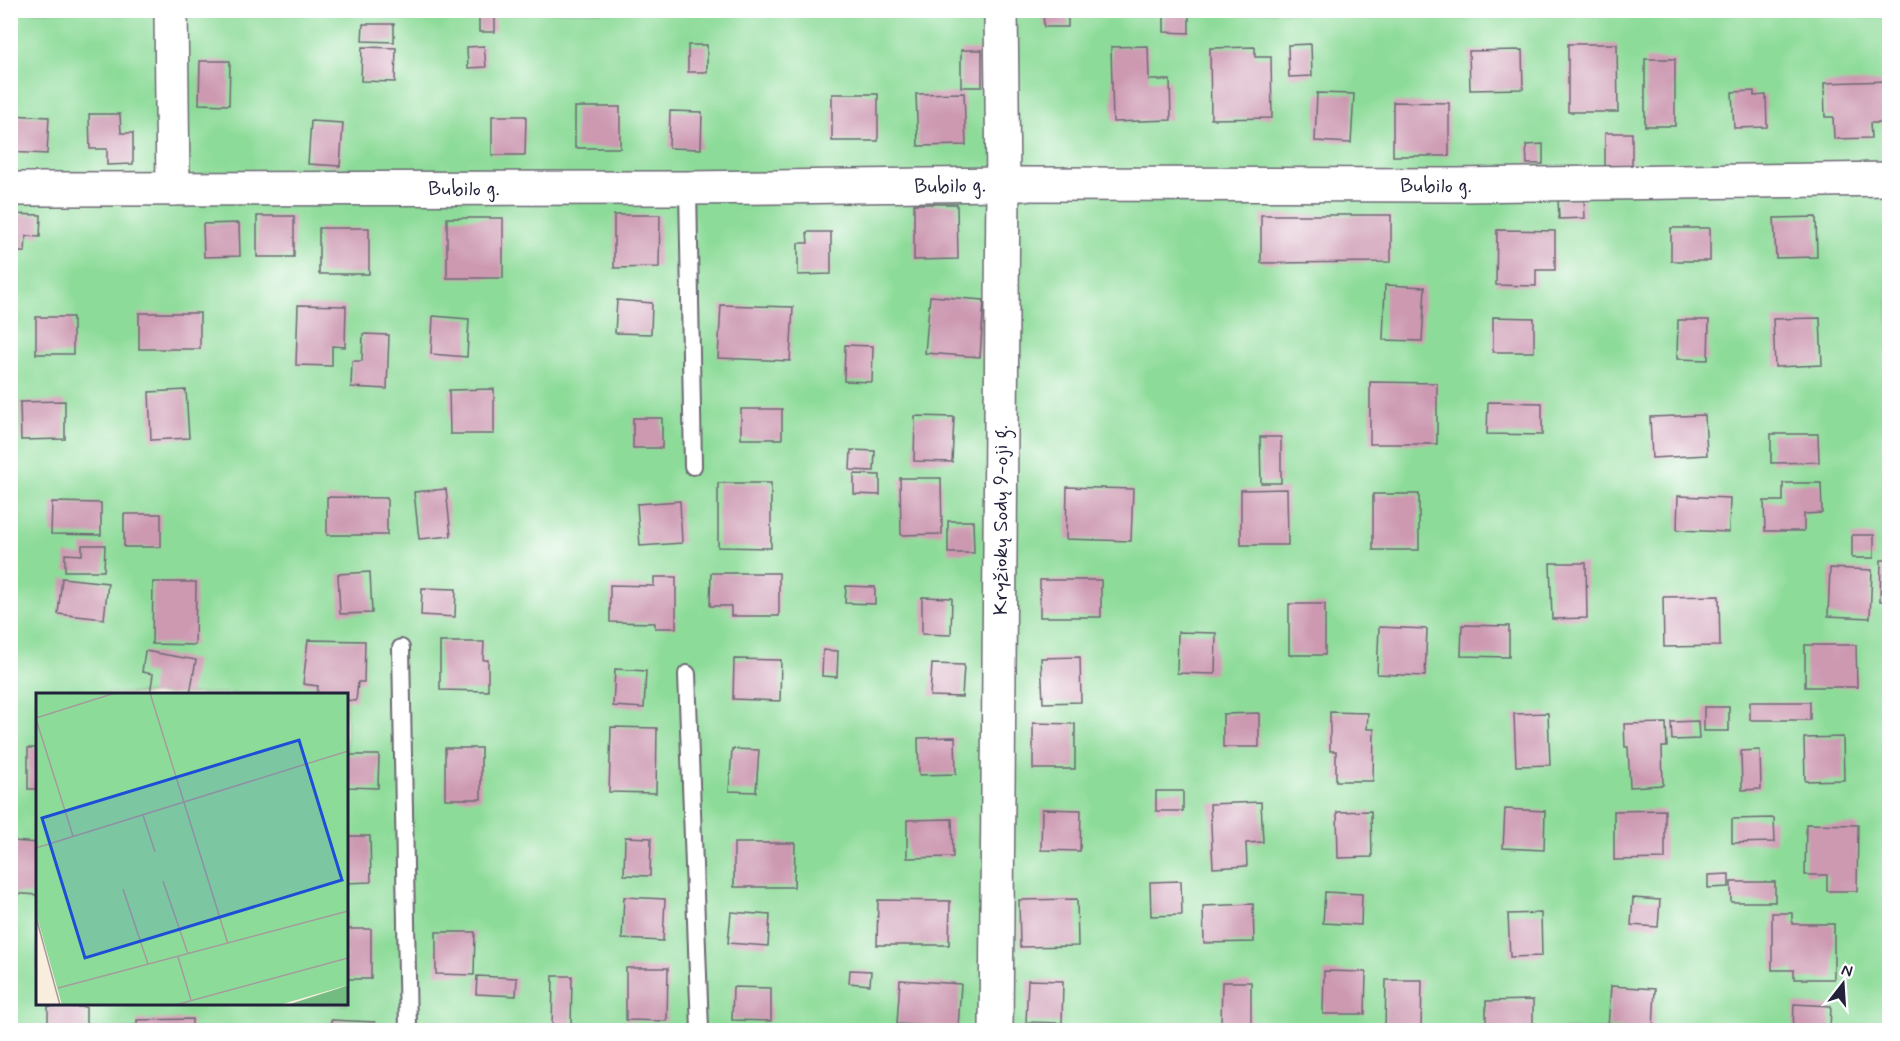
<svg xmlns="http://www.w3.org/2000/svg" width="1900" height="1041" viewBox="0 0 1900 1041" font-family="Mynerve,sans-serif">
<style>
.green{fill:#8ddb99;stroke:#587e6a;stroke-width:1.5;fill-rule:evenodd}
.building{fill:#cc99b1}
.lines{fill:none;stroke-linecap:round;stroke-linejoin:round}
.lane-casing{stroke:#6d6974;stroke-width:20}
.street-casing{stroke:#6d6974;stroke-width:36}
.lane{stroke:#fff;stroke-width:16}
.street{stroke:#fff;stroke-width:33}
.labels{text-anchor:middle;stroke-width:4.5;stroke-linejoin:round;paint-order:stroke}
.street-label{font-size:21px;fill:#22223b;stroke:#fff}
.inset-road{fill:none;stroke:#a39c9c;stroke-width:1.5}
.view{fill:#1d4ed8;fill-opacity:0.15;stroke:#1d4ed8;stroke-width:3}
.inset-edge{fill:none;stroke:#22223b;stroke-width:3}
</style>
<rect width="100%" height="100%" fill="#fff"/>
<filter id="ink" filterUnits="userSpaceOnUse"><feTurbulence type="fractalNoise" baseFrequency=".0167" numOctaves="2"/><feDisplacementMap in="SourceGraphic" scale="12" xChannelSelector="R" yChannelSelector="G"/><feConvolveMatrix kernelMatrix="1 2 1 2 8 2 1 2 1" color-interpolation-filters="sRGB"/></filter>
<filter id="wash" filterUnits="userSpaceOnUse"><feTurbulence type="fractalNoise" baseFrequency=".008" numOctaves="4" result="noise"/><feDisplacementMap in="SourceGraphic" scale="24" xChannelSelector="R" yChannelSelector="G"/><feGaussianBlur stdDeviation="1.35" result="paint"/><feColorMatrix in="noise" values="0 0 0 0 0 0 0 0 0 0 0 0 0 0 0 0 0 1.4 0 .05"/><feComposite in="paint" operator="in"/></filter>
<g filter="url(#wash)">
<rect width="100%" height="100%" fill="#f9eddd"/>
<path class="green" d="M10 11H1889V1030H11ZM38 694H346V1004H38Z"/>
<g id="blocks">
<g class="building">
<rect x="479" y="10" width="16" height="22"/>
<path d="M1043 10H1068V27H1044Z"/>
<path d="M1164 10H1189V33L1164 32Z"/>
<path d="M363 24H394V42L362 41Z"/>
<path d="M1311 44 1312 76 1289 77 1288 45Z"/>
<path d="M1568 44H1617L1618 112H1568Z"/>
<rect x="688" y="45" width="19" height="27"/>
<path d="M484 46 486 67 468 68 467 47Z"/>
<path d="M1148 46 1149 80H1170L1171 120 1113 122 1111 47Z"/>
<path d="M362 47 396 48 395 82 361 81Z"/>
<path d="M1255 47V57H1271L1272 118 1211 119 1210 48Z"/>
<rect x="961" y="50" width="21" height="37"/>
<path d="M1522 50 1523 89 1470 90 1469 51Z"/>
<rect x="1645" y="59" width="30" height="67"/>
<path d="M200 61H230L229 105 199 104Z"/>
<path d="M1890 81V123H1870L1871 138 1834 139 1833 117H1825L1824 83Z"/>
<path d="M1754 91V96L1766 95 1767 127 1734 128 1732 92Z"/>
<path d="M964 93 966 145 918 146 916 94Z"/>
<path d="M1317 93 1354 94 1351 143 1315 141Z"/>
<rect x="832" y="94" width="46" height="47"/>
<path d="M1393 102 1449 103V156H1393Z"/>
<rect x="575" y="107" width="45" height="41"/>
<path d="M670 111 702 112 701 149 669 148Z"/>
<path d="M89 114H120L121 133H133V164L107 165V149H90Z"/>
<path d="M10 115 49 117 47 154 10 152Z"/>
<path d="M492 116H526L525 155H492Z"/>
<path d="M311 121 343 123 340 166 308 164Z"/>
<rect x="1605" y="133" width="27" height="35"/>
<path d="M1543 144V164H1527L1526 145Z"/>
<path d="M1584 198 1585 218 1559 219 1558 199Z"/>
<path d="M914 204H957L958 259 914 260Z"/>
<path d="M10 214 41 215 40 237 26 236 25 252H10Z"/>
<path d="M614 215H660L659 267 614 268Z"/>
<path d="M1261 215H1391V262L1261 263Z"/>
<rect x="257" y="216" width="37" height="41"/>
<path d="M1816 217 1817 257 1776 258 1774 218Z"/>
<rect x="447" y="218" width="56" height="60"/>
<path d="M239 223 240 256 204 257 203 224Z"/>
<rect x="319" y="228" width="50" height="46"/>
<rect x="1671" y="228" width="39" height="33"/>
<path d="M1497 230 1555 231V270H1536V286L1496 285Z"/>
<path d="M807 232H831V274L798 275V243H808Z"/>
<path d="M1385 285 1425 287 1422 341 1383 340Z"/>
<path d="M930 296 984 300 980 357 925 353Z"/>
<path d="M617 300 652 303 651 334 615 333Z"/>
<path d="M298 305 346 306 345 347 332 346V366L296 365Z"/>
<path d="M721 305 793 307 790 361 718 358Z"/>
<rect x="139" y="313" width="61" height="36"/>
<path d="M433 316 469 319 467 357 431 354Z"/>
<rect x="36" y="317" width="37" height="37"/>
<path d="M1493 317 1534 318V352H1493Z"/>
<path d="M1820 318 1822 365 1775 367 1773 319Z"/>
<path d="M1678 320H1709L1708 360 1677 359Z"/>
<path d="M363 334 389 335 387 389 351 387 352 361H362Z"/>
<path d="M845 345 873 346 872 382 844 381Z"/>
<path d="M1370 382 1437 383V444H1370Z"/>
<path d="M494 389V434H450L449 390Z"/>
<path d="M186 390 189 438 151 440 149 392Z"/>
<path d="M65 401V439L21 440 20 402Z"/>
<path d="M1488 402 1542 403V435L1487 434Z"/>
<rect x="741" y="409" width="41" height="30"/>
<path d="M1705 415 1707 455 1652 458 1650 417Z"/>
<path d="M915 416 954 417 952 462 914 461Z"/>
<rect x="633" y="418" width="29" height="30"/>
<path d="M1771 434H1818L1819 462 1771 463Z"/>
<path d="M1260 437H1281V483H1261Z"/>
<path d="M851 450 875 451 874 471 850 470Z"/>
<path d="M854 474 880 475V495L854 494Z"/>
<path d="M900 478H941L942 534 901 535Z"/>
<path d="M718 483H771V548L718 547Z"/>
<path d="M1783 483H1821L1822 513 1804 514V531H1765L1764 501H1783Z"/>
<path d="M1067 487 1133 489 1131 541 1066 539Z"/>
<path d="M446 489 451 536 419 539 414 492Z"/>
<path d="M1287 489 1288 545H1241V490Z"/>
<rect x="1373" y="494" width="46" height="56"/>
<path d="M1678 496 1730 498 1729 532 1677 530Z"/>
<path d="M327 497 387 498V535H327Z"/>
<path d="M680 501 682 543 640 546 637 504Z"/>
<path d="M52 502 101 503V535L51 534Z"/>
<rect x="124" y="514" width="37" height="33"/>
<path d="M948 521H973L974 553H948Z"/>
<rect x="1852" y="535" width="22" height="23"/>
<path d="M82 545H105L104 571H65V554L82 555Z"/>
<path d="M1881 560H1890V601H1880Z"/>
<path d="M1550 563H1586L1587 618 1552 619Z"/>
<path d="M1830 568 1872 570 1870 618 1828 616Z"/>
<path d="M370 572 372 613 340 614 338 574Z"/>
<path d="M711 573H779V616H731V606H710Z"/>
<path d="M654 577H676V628H655V623L610 622V585L654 586Z"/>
<path d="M62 578 108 583 104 619 58 614Z"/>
<rect x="1040" y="580" width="61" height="37"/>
<path d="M153 582H196L195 645 152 644Z"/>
<path d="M846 586 875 587V604L845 603Z"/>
<path d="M422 588 456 589 455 617 421 615Z"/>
<path d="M1719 596 1720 646 1664 647 1663 597Z"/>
<path d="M922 597 952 598 951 635 922 634Z"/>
<rect x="1289" y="604" width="36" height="51"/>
<path d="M1462 625 1509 626V657L1461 656Z"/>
<path d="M1379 627 1427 629 1425 676 1377 674Z"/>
<path d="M1178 632 1216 633 1215 674 1177 673Z"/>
<path d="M308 640 365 641 364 682H358L356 701 346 700V694H317L318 686 303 684Z"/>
<path d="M440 642H484L483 660H488V691L440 690Z"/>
<path d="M1805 645H1856L1857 687H1805Z"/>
<path d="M823 650 838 651 837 677 822 676Z"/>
<path d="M145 651 196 660 190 694H150L153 674 142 672Z"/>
<path d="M1080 657 1081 702 1043 703 1041 658Z"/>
<path d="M734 659 781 660 780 701 733 699Z"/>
<path d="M932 664 964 665 962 697 930 696Z"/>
<path d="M615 669 646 671 644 708 613 706Z"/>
<rect x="1750" y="702" width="60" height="18"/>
<rect x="1704" y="707" width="25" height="24"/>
<path d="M1330 712 1368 713 1367 729H1374L1373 781H1336V751H1330Z"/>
<path d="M1259 713V747H1223V714Z"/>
<path d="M1548 713 1550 765 1516 766 1514 714Z"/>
<path d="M1698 721 1699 739 1672 740 1671 722Z"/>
<path d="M1033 723 1075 724V769H1033Z"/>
<path d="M1666 723 1667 747H1662L1663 785 1630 787 1628 747H1625L1624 724Z"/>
<path d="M611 727 657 728 656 793 609 792Z"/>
<path d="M955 737 956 774 919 775 918 738Z"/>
<path d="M1843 737 1844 780 1805 781 1804 738Z"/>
<rect x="28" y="748" width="10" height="41"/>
<rect x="445" y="748" width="36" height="51"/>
<path d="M732 749 759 750 756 792 729 791Z"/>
<path d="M1760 750 1761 789 1742 790 1741 751Z"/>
<path d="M346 755H379L378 788 346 787Z"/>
<rect x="1156" y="791" width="27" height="20"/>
<path d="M1261 802 1263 842 1246 843 1247 866 1213 868 1210 804Z"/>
<path d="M1042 809 1081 810 1080 851 1041 850Z"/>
<path d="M1505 809 1545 811 1544 850 1503 848Z"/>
<path d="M1665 810V859L1614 860V811Z"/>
<path d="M1371 811 1372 857 1338 858 1337 812Z"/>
<path d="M1774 818 1775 842 1732 843V819Z"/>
<path d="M952 819 953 857 907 858V820Z"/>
<path d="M1806 824 1858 825 1857 891H1827V875H1805Z"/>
<path d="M346 836H370L371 882 346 883Z"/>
<path d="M625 837 651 838 650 876 624 875Z"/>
<path d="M13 841 38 843V895L10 893Z"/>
<path d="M734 843H795L794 887H734Z"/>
<path d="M1729 874V887L1708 888V875Z"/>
<path d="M1181 881 1182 915 1151 916 1150 882Z"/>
<rect x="1731" y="882" width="44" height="20"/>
<path d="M1325 892 1362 894 1361 925 1323 923Z"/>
<path d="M624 897 665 899 663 941 622 939Z"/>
<path d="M1633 898 1660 900 1658 927 1631 925Z"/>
<path d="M1077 899 1078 946 1020 947 1019 900Z"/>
<path d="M878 900 950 901 949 945H877Z"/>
<path d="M1253 904 1254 942 1204 943 1203 906Z"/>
<path d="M731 912 770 915 768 946 728 943Z"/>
<path d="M1541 913 1542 956 1510 957 1508 914Z"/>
<path d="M1772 913H1792V924H1834V979H1794V970H1772Z"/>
<rect x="346" y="929" width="25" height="50"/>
<path d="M436 932H475L474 975 436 974Z"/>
<path d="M626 968H668L667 1021 626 1020Z"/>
<path d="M850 970 871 971 870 985 849 983Z"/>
<path d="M1324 971 1366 972 1365 1014H1323Z"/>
<path d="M477 976 517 978 516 996 476 994Z"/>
<path d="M553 976H572L571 1030H552Z"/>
<path d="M900 980 961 984 958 1028 897 1024Z"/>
<path d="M1028 980 1063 981 1062 1023 1026 1022Z"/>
<path d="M1386 980H1422L1421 1030H1385Z"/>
<path d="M1222 982H1251V1023H1221Z"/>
<path d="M1611 986 1655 989 1653 1030 1608 1027Z"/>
<path d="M733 987 771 988V1021L732 1020Z"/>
<path d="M1533 1000V1030H1486V1001Z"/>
<path d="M1794 1004 1831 1006 1830 1030H1793Z"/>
<path d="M48 1006 86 1007V1030H48Z"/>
<path d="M192 1019V1030H137V1020Z"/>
<path d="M331 1020 375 1022 374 1030H331Z"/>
</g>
</g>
</g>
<g filter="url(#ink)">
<use href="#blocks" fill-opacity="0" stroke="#6d6974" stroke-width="1.5"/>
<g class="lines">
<g class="lane-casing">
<g id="lane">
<path d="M688 188 693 466"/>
<path d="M401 648 408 1030"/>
<path d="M687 674 700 1030"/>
</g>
</g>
<g class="street-casing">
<g id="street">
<path d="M171 10 173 189"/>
<path d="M10 189 688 188 1003 184 1454 185 1890 179"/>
<path d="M996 1030 1003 184 1001 10"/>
</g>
</g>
<use href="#lane" class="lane"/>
<use href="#street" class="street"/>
</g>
</g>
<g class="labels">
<g class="street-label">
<text transform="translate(950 185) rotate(-1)" y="7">Bubilo g.</text>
<text x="1436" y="192">Bubilo g.</text>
<text x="464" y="195">Bubilo g.</text>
<text transform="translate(1000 520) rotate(-90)" y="7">Kryžiokų Sodų 9-oji g.</text>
</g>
</g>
<g transform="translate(36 693)">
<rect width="312" height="312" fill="#f9eddd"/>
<path d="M0 0H312V292L243 312H26L0 220Z" fill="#8ddb99"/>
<path d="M312 292V312H251L304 295Z" fill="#72bb81"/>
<path class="inset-road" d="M114 0 192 251M0 25 79 0M0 26 37 143M107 122 119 159M0 155 312 58M127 188 152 261M87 196 112 271M0 224 24 312M142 264 155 307M22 295 312 218M139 312 312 265"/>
<path class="view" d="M263 47 306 187 49 265 6 125Z"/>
<rect width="312" height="312" class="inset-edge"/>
</g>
<rect width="1900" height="1041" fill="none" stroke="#fff" stroke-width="36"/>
<g transform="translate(1843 984) rotate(17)" stroke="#ffffff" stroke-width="4.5" paint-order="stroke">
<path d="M0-4.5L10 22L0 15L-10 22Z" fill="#22223b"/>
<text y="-9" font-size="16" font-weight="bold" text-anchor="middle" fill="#22223b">N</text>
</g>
</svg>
